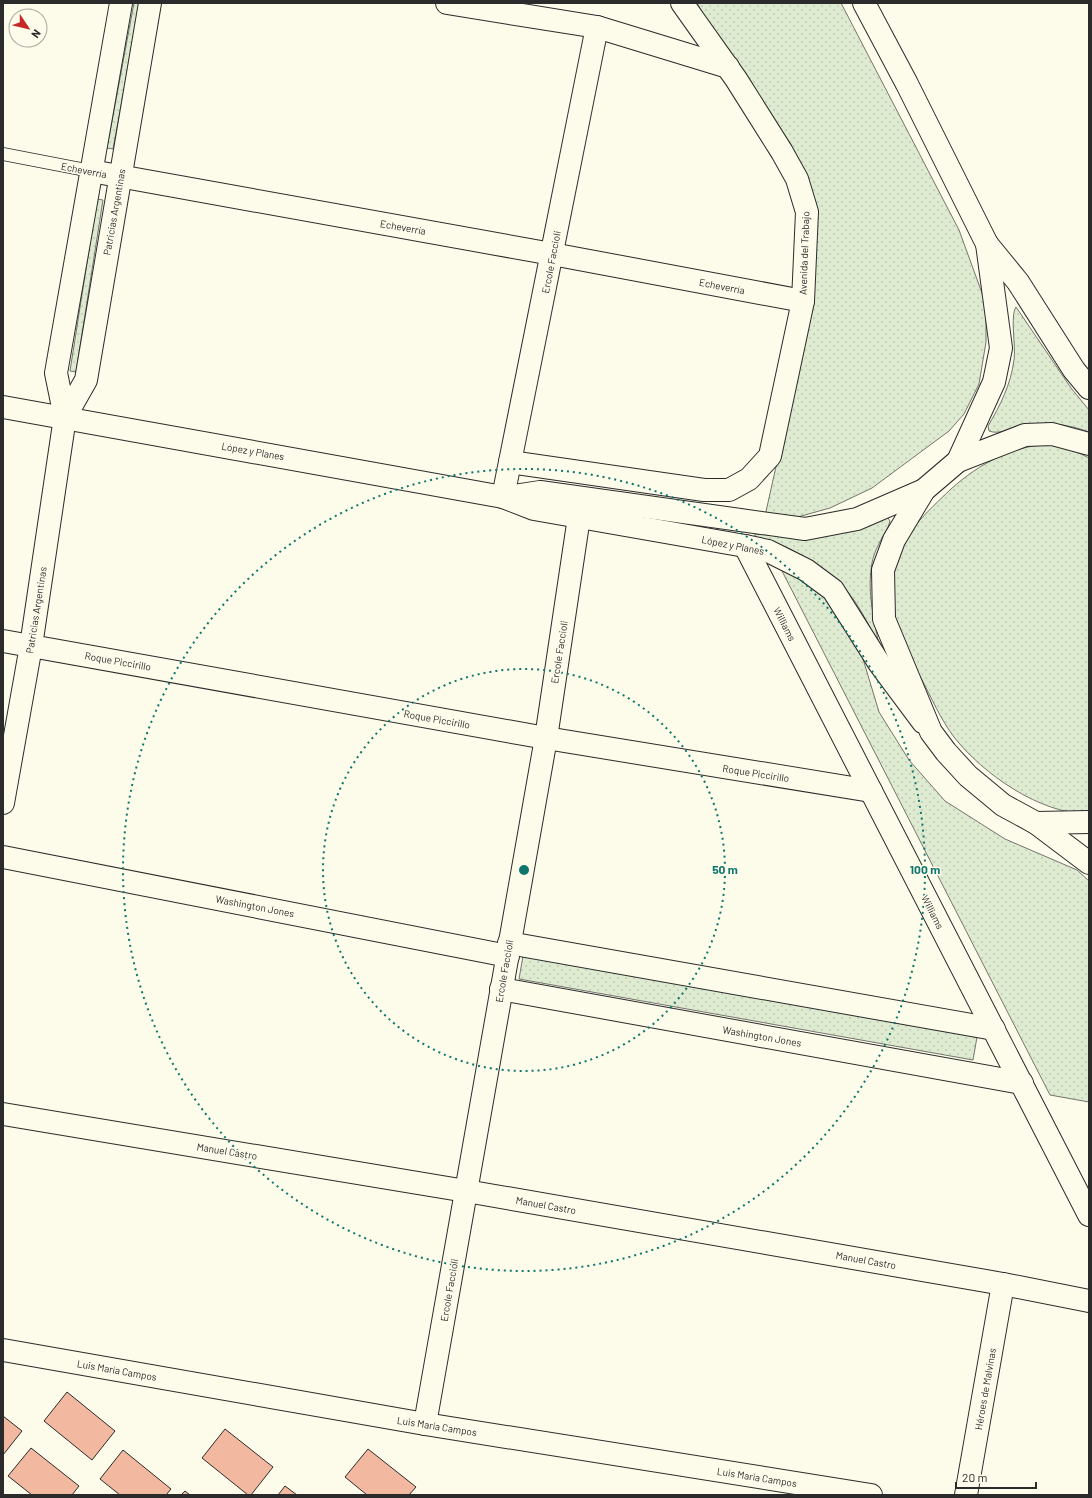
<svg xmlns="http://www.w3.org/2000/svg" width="1092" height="1498" viewBox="0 0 1092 1498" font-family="Barlow,sans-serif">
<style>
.grass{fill:url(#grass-dots);stroke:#74746e}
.building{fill:#f2b8a0;stroke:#2b2b2b}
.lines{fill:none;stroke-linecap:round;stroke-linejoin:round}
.service-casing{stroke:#2b2b2b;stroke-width:14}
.minor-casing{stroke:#2b2b2b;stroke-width:24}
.tertiary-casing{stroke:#2b2b2b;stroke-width:24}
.secondary-casing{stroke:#2b2b2b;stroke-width:24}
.primary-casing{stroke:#2b2b2b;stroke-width:24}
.service{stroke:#fdfbea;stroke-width:12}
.minor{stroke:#fdfbea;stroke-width:22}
.tertiary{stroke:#fdfbea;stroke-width:22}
.secondary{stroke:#fdfbea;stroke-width:22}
.primary{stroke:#fdfbea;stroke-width:22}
.ring{fill:none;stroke:#0f766e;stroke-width:2;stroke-dasharray:2 4}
.labels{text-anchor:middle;stroke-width:3;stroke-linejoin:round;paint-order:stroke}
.street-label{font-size:10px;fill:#2b2b2b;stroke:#fdfbea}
.centre{fill:#0f766e;stroke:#fdfbea;stroke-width:2}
.ring-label{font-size:12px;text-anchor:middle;font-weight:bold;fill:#0f766e;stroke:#fdfbea;stroke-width:3;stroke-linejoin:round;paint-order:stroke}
</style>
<defs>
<pattern id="grass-dots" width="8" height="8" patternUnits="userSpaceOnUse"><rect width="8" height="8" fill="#deebd1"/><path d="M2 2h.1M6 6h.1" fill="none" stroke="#bfcab4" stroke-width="1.8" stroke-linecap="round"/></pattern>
</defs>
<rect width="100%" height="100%" fill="#fdfbea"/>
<g class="grass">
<path d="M134 3H140L113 149 107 148Z"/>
<path d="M697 3H841L959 230 986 304V342L979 384 964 414 949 431 872 488 830 508 794 518 765 516 813 301 817 208Z"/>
<path d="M97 199 103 200 76 372 70 371Z"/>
<path d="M1016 307 1071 388 1089 410V432C1068 424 1044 421 1022 426 1011 428 999 435 989 431L988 426C1000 406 1011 384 1014 360 1016 347 1010 316 1016 307Z"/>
<path d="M1053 444 1071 449 1089 458V814C1040 814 983 774 954 737 941 720 931 697 921 678 913 664 898 639 895 624 893 613 894 601 894 590 894 584 892 576 893 569 899 537 928 511 951 489 980 463 1014 445 1053 444Z"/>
<path d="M887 517 890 521 888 527C882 538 874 551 872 563 867 589 873 615 878 640L877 641C870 628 864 615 856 603 834 572 792 544 755 537V534L808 538Z"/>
<path d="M789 569 811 583 837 611 860 649 879 712 909 760 945 801 1005 839 1077 870 1089 881V1102L1050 1095 782 571Z"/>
<path d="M523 956 977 1037 973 1060 519 979Z"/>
</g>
<g class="building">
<path d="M67 1392 115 1431 92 1460 44 1421Z"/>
<path d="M3 1416 22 1431 3 1455Z"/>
<path d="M225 1429 273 1467 251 1495H248L202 1458Z"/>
<path d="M31 1448 79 1486 72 1495H32L8 1476Z"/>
<path d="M368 1449 416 1487 409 1495H367L345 1477Z"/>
<path d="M123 1450 171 1489 166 1495H120L100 1479Z"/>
<path d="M285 1486 297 1495H278Z"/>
<path d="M185 1491 190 1495H181Z"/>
</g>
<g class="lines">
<g class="service-casing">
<path id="service" d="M3 154 91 171"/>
</g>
<g class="minor-casing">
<g id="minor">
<path d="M447 3 597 27 728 67"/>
<path d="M91 171 552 254 803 301"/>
<path d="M65 417 86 380 150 3"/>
<path d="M510 462 704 490H729L749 479 770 456 803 301 807 212 797 179 782 152 736 79 682 3"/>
<path d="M503 497 597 27"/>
<path d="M745 546 1089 1215"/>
<path d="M3 641 546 738 871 791"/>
<path d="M3 803 31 646 65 417 56 373 121 3"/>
<path d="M3 857 508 956"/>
<path d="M509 943 994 1029"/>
<path d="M501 989 1022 1083"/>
<path d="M3 1114 466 1191 1003 1284 1089 1301"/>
<path d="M3 1350 425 1424 871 1495"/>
<path d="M425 1424 546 738 579 517"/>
<path d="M966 1495 1003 1284"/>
</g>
</g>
<g class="tertiary-casing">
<path id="tertiary" d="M1036 823 1089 863"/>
</g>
<g class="secondary-casing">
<g id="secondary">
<path d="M3 407 503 497 534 509 745 546 768 551 806 570 833 590 879 663 923 722"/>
<path d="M507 497 540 492 805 529 857 519 924 490"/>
</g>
</g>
<g class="primary-casing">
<g id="primary">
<path d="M864 3 907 84 987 244 1018 282 1074 370 1089 388"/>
<path d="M1089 444 1052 434 1025 435 958 461 924 490 894 540 883 570 884 619 931 732 946 752 968 776 1003 805 1036 823 1089 822"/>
<path d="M958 461 994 382 1001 348 987 244"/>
</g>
</g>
<use href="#service" class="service"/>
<use href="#minor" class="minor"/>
<use href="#tertiary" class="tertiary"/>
<use href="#secondary" class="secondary"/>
<use href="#primary" class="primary"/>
</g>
<g class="ring">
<circle cx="524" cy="870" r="201"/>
<circle cx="524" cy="870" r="401"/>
</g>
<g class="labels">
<g class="street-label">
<text transform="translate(84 170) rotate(11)" y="4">Echeverría</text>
<text transform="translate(114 212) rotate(-80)" y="4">Patricias Argentinas</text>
<text transform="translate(403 227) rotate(10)" y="4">Echeverría</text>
<text transform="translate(804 253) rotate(-88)" y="4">Avenida del Trabajo</text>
<text transform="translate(551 262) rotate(-79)" y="4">Ercole Faccioli</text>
<text transform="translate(722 286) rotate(11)" y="4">Echeverría</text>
<text transform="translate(253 451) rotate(10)" y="4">López y Planes</text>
<text transform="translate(733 545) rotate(11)" y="4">López y Planes</text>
<text transform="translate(36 610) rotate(-81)" y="4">Patricias Argentinas</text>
<text transform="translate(785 624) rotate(63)" y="4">Williams</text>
<text transform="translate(559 652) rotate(-81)" y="4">Ercole Faccioli</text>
<text transform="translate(118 661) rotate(10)" y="4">Roque Piccirillo</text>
<text transform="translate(437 719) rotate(10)" y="4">Roque Piccirillo</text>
<text transform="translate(756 773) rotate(9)" y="4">Roque Piccirillo</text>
<text transform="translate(255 906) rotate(11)" y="4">Washington Jones</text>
<text transform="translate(933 912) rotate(63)" y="4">Williams</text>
<text transform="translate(504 971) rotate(-80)" y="4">Ercole Faccioli</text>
<text transform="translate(762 1036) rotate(10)" y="4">Washington Jones</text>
<text transform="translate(227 1151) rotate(9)" y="4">Manuel Castro</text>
<text transform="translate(546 1205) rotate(10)" y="4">Manuel Castro</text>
<text transform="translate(866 1260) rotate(10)" y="4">Manuel Castro</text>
<text transform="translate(449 1290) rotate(-80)" y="4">Ercole Faccioli</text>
<text transform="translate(117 1370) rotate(10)" y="4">Luis María Campos</text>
<text transform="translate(985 1389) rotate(-80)" y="4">Héroes de Malvinas</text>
<text transform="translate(437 1426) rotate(9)" y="4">Luis María Campos</text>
<text transform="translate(757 1477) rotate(9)" y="4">Luis María Campos</text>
</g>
</g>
<circle cx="524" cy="870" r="6" class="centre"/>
<g class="ring-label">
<text x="725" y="874">50 m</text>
<text x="925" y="874">100 m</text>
</g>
<rect width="1092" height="1498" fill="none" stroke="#2b2b2b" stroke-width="8"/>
<g transform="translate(28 28) rotate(125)"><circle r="19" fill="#fdfbea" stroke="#a9a89e"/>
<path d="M0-3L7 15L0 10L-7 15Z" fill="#c62828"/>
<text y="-6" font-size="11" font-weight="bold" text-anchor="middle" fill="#2b2b2b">N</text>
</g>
<path d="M956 1482v6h80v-6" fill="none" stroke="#2b2b2b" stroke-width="2"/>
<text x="962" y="1482" font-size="12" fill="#2b2b2b" stroke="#fdfbea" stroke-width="3" paint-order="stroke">20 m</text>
</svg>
